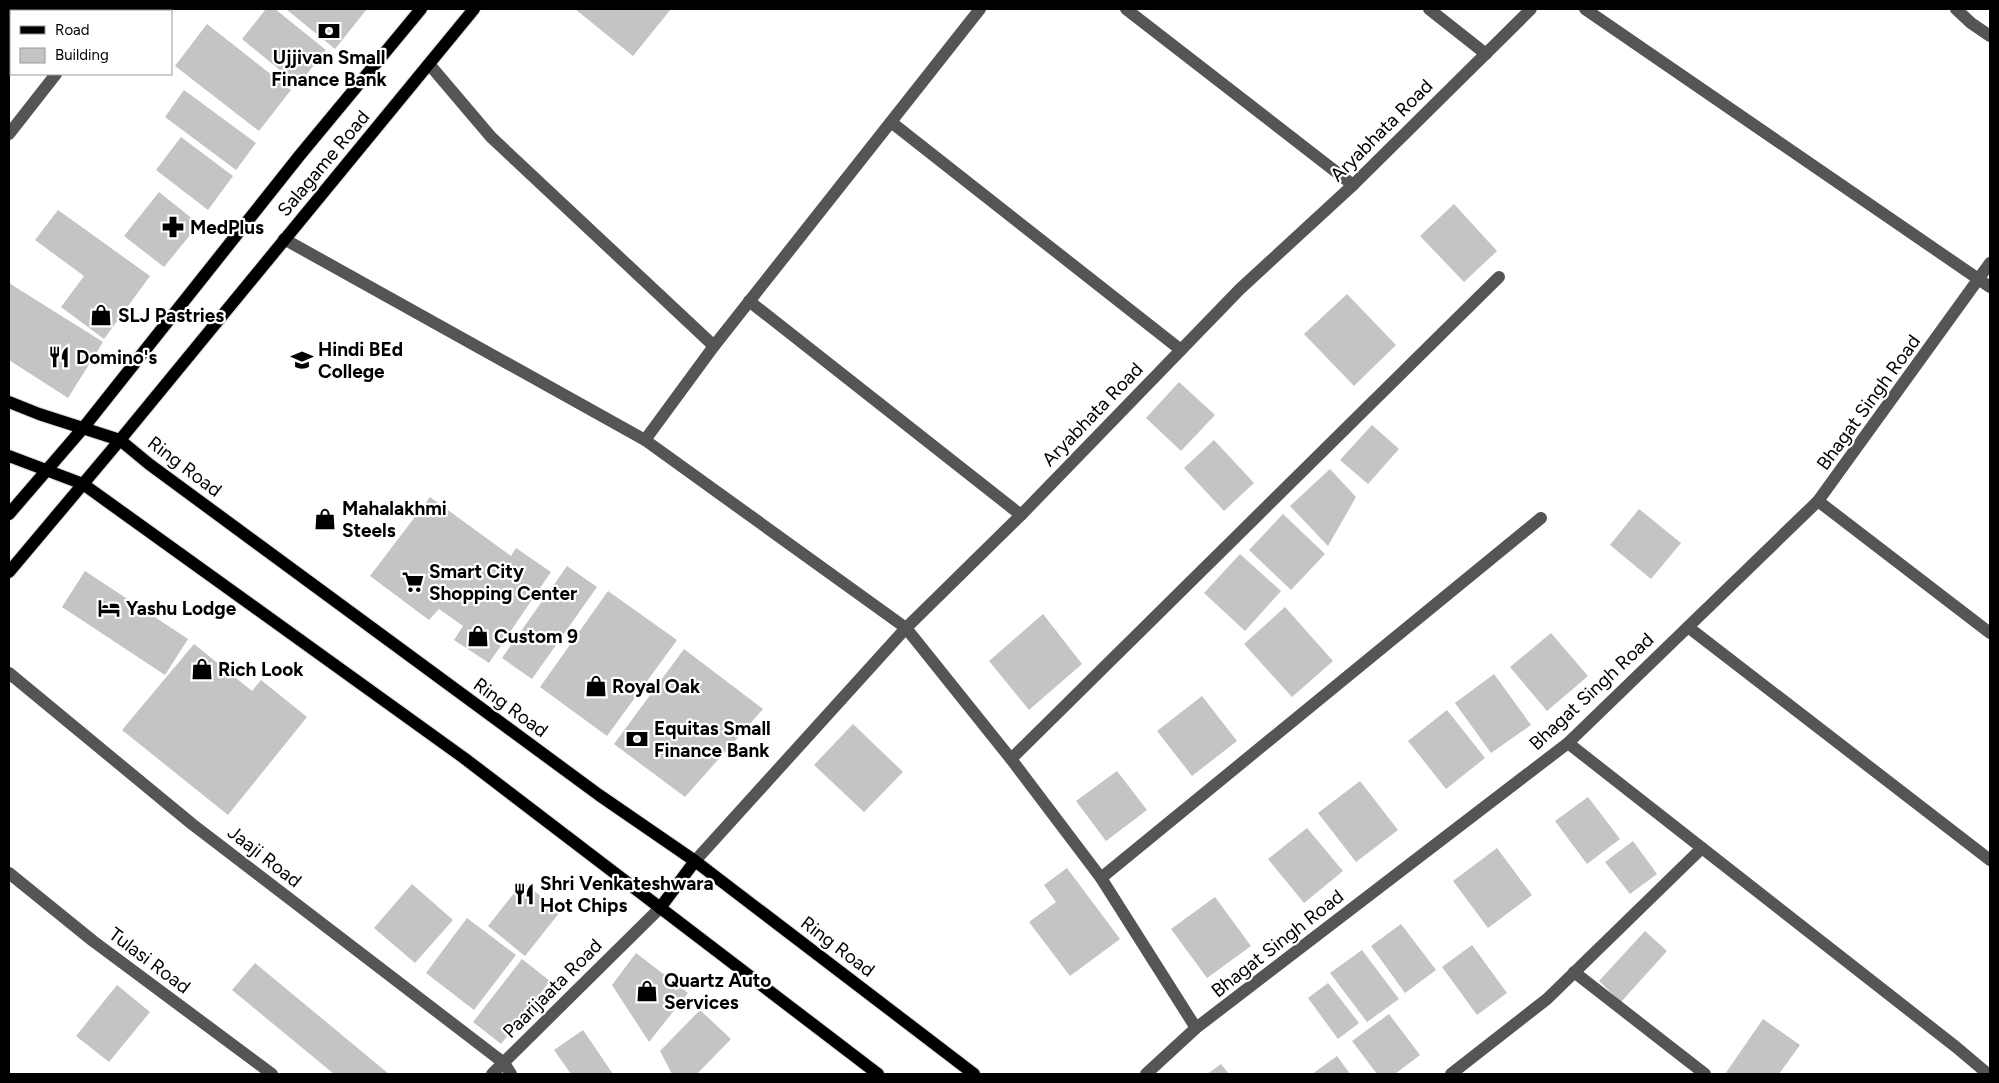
<svg xmlns="http://www.w3.org/2000/svg" width="1999" height="1083" viewBox="0 0 1999 1083" font-family="Figtree,sans-serif">
<style>
.building{fill:#c4c4c4}
.lines{fill:none;stroke-linecap:round;stroke-linejoin:round}
.major-casing{stroke:#dbdbdb;stroke-width:14}
.minor{stroke:#555;stroke-width:12}
.major{stroke:#000;stroke-width:12}
.labels{text-anchor:middle;stroke-width:4.5;stroke-linejoin:round;paint-order:stroke}
.poi-label{font-size:19px;font-weight:bold;fill:#000;stroke:#fff;text-anchor:start}
.street-label{font-size:19px;fill:#000;stroke:#fff}
</style>
<rect width="100%" height="100%" fill="#fff"/>
<g class="building">
<path d="M266 9H275L326 50 298 85 242 39Z"/>
<path d="M286 9H367L335 49Z"/>
<path d="M575 9H671L633 56Z"/>
<path d="M207 24 291 90 259 131 175 66Z"/>
<path d="M184 90 256 143 236 170 165 117Z"/>
<path d="M181 137 233 176 208 210 156 170Z"/>
<path d="M159 192 199 224 164 267 124 236Z"/>
<path d="M1454 204 1497 251 1464 282 1420 236Z"/>
<path d="M58 210 150 276 104 339 61 307 84 276 35 240Z"/>
<path d="M9 283 103 342 68 398 9 360Z"/>
<path d="M1347 294 1396 345 1354 386 1304 334Z"/>
<path d="M1179 382 1215 415 1181 451 1146 418Z"/>
<path d="M1372 425 1399 449 1368 484 1340 460Z"/>
<path d="M1214 440 1254 483 1224 511 1184 468Z"/>
<path d="M1330 469 1356 497 1328 546 1290 506Z"/>
<path d="M430 497 511 556 516 548 551 572 489 663 454 640 463 626 439 609 429 620 370 576Z"/>
<path d="M1639 509 1681 543 1651 579 1610 545Z"/>
<path d="M1283 514 1325 554 1291 590 1249 550Z"/>
<path d="M1240 554 1281 591 1245 631 1204 593Z"/>
<path d="M567 566 597 587 532 679 502 658Z"/>
<path d="M85 571 188 639 165 675 62 607Z"/>
<path d="M608 591 677 640 607 736 540 687Z"/>
<path d="M1285 607 1333 661 1292 697 1244 644Z"/>
<path d="M1043 614 1082 664 1029 710 989 661Z"/>
<path d="M1551 633 1588 676 1547 711 1510 667Z"/>
<path d="M194 644 252 691 261 680 307 717 228 815 122 730Z"/>
<path d="M684 649 763 709 685 797 614 744Z"/>
<path d="M1494 674 1531 725 1491 753 1455 703Z"/>
<path d="M1202 696 1237 741 1192 776 1157 731Z"/>
<path d="M1447 710 1485 758 1446 789 1408 741Z"/>
<path d="M853 724 903 772 864 812 814 765Z"/>
<path d="M1117 771 1147 810 1106 841 1076 801Z"/>
<path d="M1360 781 1398 830 1356 862 1318 813Z"/>
<path d="M1588 797 1620 839 1587 864 1555 821Z"/>
<path d="M1307 828 1343 871 1304 903 1268 859Z"/>
<path d="M1633 841 1657 874 1630 894 1605 862Z"/>
<path d="M1497 848 1532 895 1488 928 1453 881Z"/>
<path d="M1067 868 1120 939 1070 976 1029 922 1056 902 1044 885Z"/>
<path d="M523 882 560 912 525 956 488 926Z"/>
<path d="M412 884 453 920 415 963 374 928Z"/>
<path d="M1215 897 1251 946 1207 978 1171 929Z"/>
<path d="M467 918 516 955 474 1010 426 973Z"/>
<path d="M1401 924 1436 970 1405 993 1371 946Z"/>
<path d="M1645 931 1667 951 1621 1002 1599 981Z"/>
<path d="M1472 945 1507 993 1477 1015 1442 967Z"/>
<path d="M1362 950 1399 999 1367 1022 1330 973Z"/>
<path d="M636 953 688 993 649 1042 612 985Z"/>
<path d="M522 959 550 981 501 1044 473 1022Z"/>
<path d="M255 963 389 1074H334L232 990Z"/>
<path d="M1328 983 1359 1023 1338 1039 1308 998Z"/>
<path d="M117 985 150 1012 109 1062 76 1036Z"/>
<path d="M700 1010 731 1039 697 1074H672L660 1051Z"/>
<path d="M1389 1014 1420 1055 1395 1074H1377L1352 1041Z"/>
<path d="M1763 1019 1800 1045 1779 1074H1725Z"/>
<path d="M583 1030 613 1074H571L554 1050Z"/>
<path d="M1337 1056 1350 1074H1312Z"/>
<path d="M1221 1064 1229 1074H1207Z"/>
</g>
<g class="lines">
<g class="major-casing">
<g id="major">
<path d="M9 402 39 414 120 440 149 464 599 795 695 861 974 1074"/>
<path d="M9 456 83 484 464 758 878 1074"/>
<path d="M9 514 84 427 300 155 421 9"/>
<path d="M9 572 120 440 474 9"/>
<path d="M660 908 695 861"/>
</g>
</g>
<g class="minor">
<path d="M980 9 714 346 645 440 906 628 1011 759 1101 878 1196 1028"/>
<path d="M1126 9 1353 185"/>
<path d="M1429 9 1486 54"/>
<path d="M1585 9 1990 287"/>
<path d="M1956 9 1971 23 1990 36"/>
<path d="M104 11 106 9"/>
<path d="M429 64 491 137 714 346"/>
<path d="M891 122 1181 350"/>
<path d="M9 134 56 74"/>
<path d="M284 239 645 440"/>
<path d="M749 301 1021 515"/>
<path d="M1818 501 1990 633"/>
<path d="M1688 627 1990 860"/>
<path d="M9 673 192 824 504 1063 511 1074"/>
<path d="M1568 743 1956 1047 1988 1074"/>
<path d="M1011 759 1499 277"/>
<path d="M695 861 906 628 1021 515 1240 289 1353 185 1531 9"/>
<path d="M9 873 93 941 272 1074"/>
<path d="M1101 878 1541 518"/>
<path d="M1574 972 1705 1074"/>
<path d="M492 1074 660 908"/>
<path d="M1146 1074 1196 1028 1568 743 1818 501 1990 263"/>
<path d="M1451 1074 1547 999 1702 848"/>
</g>
<use href="#major" class="major"/>
</g>
<defs>
<g id="bank-bare" transform="scale(1.725)"><path d="M-6-4H6V4H-6ZM0-2.3a2.3 2.3 0 1 0 0 4.6a2.3 2.3 0 1 0 0-4.6Z" fill="#000" stroke="#fff" stroke-width="2.5" paint-order="stroke"/></g>
<g id="pharmacy-bare" transform="scale(1.725)"><path d="M-2-6h4v4h4v4h-4v4h-4v-4h-4v-4h4Z" fill="#000" stroke="#fff" stroke-width="2.5" paint-order="stroke"/></g>
<g id="shop-bare" transform="scale(1.725)"><path d="M-5-2.5h2.3a2.7 3.5 0 0 1 5.4 0H5L5.5 6h-11ZM-1.5-2.5h3a1.5 2.3 0 0 0-3 0Z" fill="#000" stroke="#fff" stroke-width="2.5" paint-order="stroke"/></g>
<g id="restaurant-bare" transform="scale(1.725)"><path d="M-5-6h1v4h1v-4h1v4h1v-4h1v5L-1.5 .5V6h-2V.5L-5-1ZM5-6V6H3V1.5H1.5Q1.5-4 5-6Z" fill="#000" stroke="#fff" stroke-width="2.5" paint-order="stroke"/></g>
<g id="university-bare" transform="scale(1.725)"><path d="M0-5L7-2L0 1L-7-2ZM-4 1L0 2.5L4 1V4Q0 6-4 4Z" fill="#000" stroke="#fff" stroke-width="2.5" paint-order="stroke"/></g>
<g id="supermarket-bare" transform="scale(1.725)"><path d="M-6-5.5h2.5l.6 2H6L4.5 2H-2.5L-4.4-4H-6ZM-1.5 3.2a1.3 1.3 0 1 0 .1 0ZM3 3.2a1.3 1.3 0 1 0 .1 0Z" fill="#000" stroke="#fff" stroke-width="2.5" paint-order="stroke"/></g>
<g id="hotel-bare" transform="scale(1.725)"><path d="M-6-4.5h1.5V1H6V5H4.5V3h-9V5H-6ZM-4 0a1.8 1.8 0 1 1 3.6 0ZM.5 0V-2.5h3Q6-2.5 6 0Z" fill="#000" stroke="#fff" stroke-width="2.5" paint-order="stroke"/></g>
</defs>
<g fill-rule="evenodd">
<use href="#bank-bare" x="329" y="31"/>
<use href="#pharmacy-bare" x="173" y="227"/>
<use href="#shop-bare" x="101" y="315"/>
<use href="#restaurant-bare" x="59" y="357"/>
<use href="#university-bare" x="302" y="360"/>
<use href="#shop-bare" x="325" y="519"/>
<use href="#supermarket-bare" x="413" y="582"/>
<use href="#hotel-bare" x="109" y="608"/>
<use href="#shop-bare" x="478" y="636"/>
<use href="#shop-bare" x="202" y="669"/>
<use href="#shop-bare" x="596" y="686"/>
<use href="#bank-bare" x="637" y="739"/>
<use href="#restaurant-bare" x="524" y="894"/>
<use href="#shop-bare" x="647" y="991"/>
</g>
<g class="labels">
<g class="poi-label">
<text x="329" y="64" text-anchor="middle">Ujjivan Small<tspan x="329" dy="22">Finance Bank</tspan></text>
<text x="190" y="234">MedPlus</text>
<text x="118" y="322">SLJ Pastries</text>
<text x="318" y="356">Hindi BEd<tspan x="318" dy="22">College</tspan></text>
<text x="76" y="364">Domino's</text>
<text x="342" y="515">Mahalakhmi<tspan x="342" dy="22">Steels</tspan></text>
<text x="429" y="578">Smart City<tspan x="429" dy="22">Shopping Center</tspan></text>
<text x="126" y="615">Yashu Lodge</text>
<text x="494" y="643">Custom 9</text>
<text x="218" y="676">Rich Look</text>
<text x="612" y="693">Royal Oak</text>
<text x="654" y="735">Equitas Small<tspan x="654" dy="22">Finance Bank</tspan></text>
<text x="540" y="890">Shri Venkateshwara<tspan x="540" dy="22">Hot Chips</tspan></text>
<text x="664" y="987">Quartz Auto<tspan x="664" dy="22">Services</tspan></text>
</g>
<g class="street-label">
<text transform="translate(1381 130) rotate(-45)" y="7">Aryabhata Road</text>
<text transform="translate(323 163) rotate(-50)" y="7">Salagame Road</text>
<text transform="translate(1868 402) rotate(-54)" y="7">Bhagat Singh Road</text>
<text transform="translate(1092 414) rotate(-46)" y="7">Aryabhata Road</text>
<text transform="translate(185 466) rotate(37)" y="7">Ring Road</text>
<text transform="translate(1591 691) rotate(-43)" y="7">Bhagat Singh Road</text>
<text transform="translate(511 707) rotate(36)" y="7">Ring Road</text>
<text transform="translate(265 856) rotate(38)" y="7">Jaaji Road</text>
<text transform="translate(1277 943) rotate(-38)" y="7">Bhagat Singh Road</text>
<text transform="translate(838 946) rotate(37)" y="7">Ring Road</text>
<text transform="translate(150 960) rotate(37)" y="7">Tulasi Road</text>
<text transform="translate(552 988) rotate(-45)" y="7">Paarijaata Road</text>
</g>
</g>
<rect width="1999" height="1083" fill="none" stroke="#000000" stroke-width="20"/>
<rect x="10" y="10" width="162" height="65" fill="#ffffff" stroke="#999999"/>
<rect x="20" y="26" width="25" height="8" fill="#000000" stroke="#999999"/>
<text x="55" y="35" font-size="15" fill="#000000">Road</text>
<rect x="20" y="48" width="25" height="15" fill="#c4c4c4" stroke="#999999"/>
<text x="55" y="60" font-size="15" fill="#000000">Building</text>
</svg>
